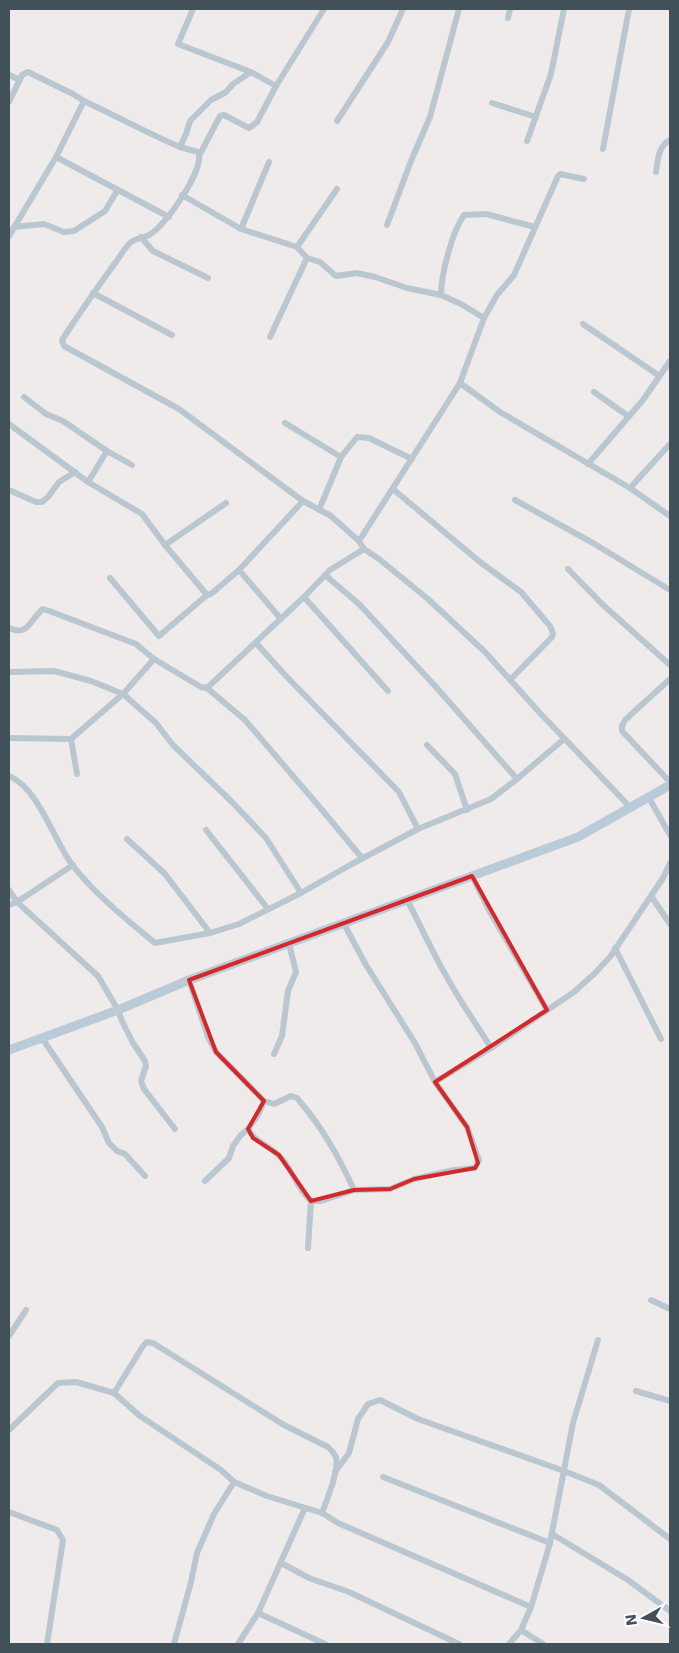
<svg xmlns="http://www.w3.org/2000/svg" width="679" height="1653" viewBox="0 0 679 1653" font-family="'DejaVu Sans',sans-serif">
<style>
.lines{fill:none;stroke-linecap:round;stroke-linejoin:round}
.street{stroke:#bac7d0;stroke-width:6}
.secondary{stroke:#bbcad7;stroke-width:9}
.marked{fill:none;stroke:#d62828;stroke-width:4;stroke-linejoin:round}
</style>
<rect width="100%" height="100%" fill="#efebeb"/>
<g class="lines">
<g class="street">
<path d="M193 9 178 44 251 72"/>
<path d="M508 18 510 9"/>
<path d="M9 75 20 80"/>
<path d="M276 86 251 72 233 84 226 92 211 100 190 121 186 134 180 147 198 152C206 168 165 227 149 235 144 238 136 238 131 242 125 247 120 257 115 263 97 288 79 314 62 340L64 346 179 409 303 501 331 516 359 541 364 549 379 559 428 599 485 652 539 712 631 808"/>
<path d="M84 101C116 116 147 133 180 147"/>
<path d="M9 102 22 75 28 72 73 94 84 101 56 157"/>
<path d="M492 103 536 117"/>
<path d="M337 121 388 42 403 9"/>
<path d="M527 141 551 74 564 9"/>
<path d="M603 149 629 9"/>
<path d="M200 154 220 116 224 115 249 128 257 122 276 86 324 9"/>
<path d="M656 172C658 160 658 146 670 140"/>
<path d="M182 195 241 229 297 247 307 258 320 262 336 276 357 273 375 277 407 288 441 295 461 304 484 318"/>
<path d="M387 225 411 161 430 117 459 9"/>
<path d="M14 227 44 224 64 232 74 231 105 211 117 191"/>
<path d="M241 229 269 162"/>
<path d="M9 236 56 157 169 217"/>
<path d="M141 237 153 251 208 278"/>
<path d="M297 247 337 189"/>
<path d="M93 293 172 335"/>
<path d="M441 295C441 275 452 232 464 215L486 214 535 227"/>
<path d="M583 324 658 375"/>
<path d="M270 337 307 258"/>
<path d="M460 383 500 412 630 488 670 516"/>
<path d="M594 392 628 416"/>
<path d="M24 397 46 414 63 421 107 451 88 482"/>
<path d="M285 423 341 457"/>
<path d="M9 424 88 482 142 514 165 545 207 595 211 594 239 570 303 501"/>
<path d="M107 451 132 465"/>
<path d="M588 464 643 400 670 361"/>
<path d="M630 488 670 444"/>
<path d="M393 489 480 562 521 592 550 626 553 633 552 637 510 680"/>
<path d="M9 490 36 502H42L48 497 59 482 75 472"/>
<path d="M515 500 593 543 670 590"/>
<path d="M319 510 341 457 357 437 369 438 412 459"/>
<path d="M359 541 460 383 484 318 497 295 514 275 558 176 560 174 584 179"/>
<path d="M165 545 226 503"/>
<path d="M568 569 602 604 670 665"/>
<path d="M239 570 281 619"/>
<path d="M325 575 359 604 436 687 517 779"/>
<path d="M110 578 159 636 207 595"/>
<path d="M304 597 388 691"/>
<path d="M9 628C29 637 30 619 43 609L52 612 136 644 154 659 201 687 207 688 245 720 317 804 362 858"/>
<path d="M256 643 286 676 399 792 418 829"/>
<path d="M9 672 54 671 91 681 123 694 156 723 173 745 233 803 266 838 301 893"/>
<path d="M670 679 625 720 622 726V731L670 782"/>
<path d="M207 688 304 597 330 570 364 549"/>
<path d="M9 738 71 739 123 694 154 659"/>
<path d="M71 739 77 774"/>
<path d="M427 745 455 774 467 810"/>
<path d="M9 776C39 788 54 842 73 866 97 896 126 919 155 943L210 933 239 924 301 893 350 865 418 829 491 799 517 779 564 739"/>
<path d="M649 798 670 835"/>
<path d="M206 830 268 909"/>
<path d="M127 839 165 874 210 933"/>
<path d="M472 876 490 912 547 1010"/>
<path d="M9 890 17 902 98 976 118 1010 122 1021 133 1043 145 1061 146 1066 141 1081 144 1089 175 1129"/>
<path d="M651 896 670 924"/>
<path d="M407 900C421 926 433 954 448 979 461 1003 477 1025 491 1048"/>
<path d="M9 905 17 902 73 865"/>
<path d="M615 948 661 1039"/>
<path d="M189 980 208 1037 216 1052 264 1101 258 1115 248 1129C256 1143 267 1144 278 1155 292 1166 295 1187 311 1201H321L354 1190 390 1189 414 1179 454 1170 475 1168 479 1160 467 1127 435 1082 415 1043 366 965 344 924"/>
<path d="M42 1038 102 1127 109 1143 117 1151 125 1154 145 1176"/>
<path d="M274 1054 282 1036 288 991 296 972 289 944"/>
<path d="M435 1082 491 1048 574 992 594 974 610 957 663 878 670 863"/>
<path d="M264 1101 274 1104 291 1096 297 1098C322 1127 338 1155 354 1190"/>
<path d="M205 1181 229 1158 233 1146 240 1136 248 1129"/>
<path d="M308 1248 311 1201"/>
<path d="M651 1300 670 1309"/>
<path d="M9 1336 26 1310"/>
<path d="M636 1391 670 1401"/>
<path d="M114 1393 143 1346 147 1342 153 1343 284 1425 328 1447C331 1450 334 1453 336 1457 339 1472 327 1499 322 1513"/>
<path d="M9 1430 58 1383 76 1382 114 1393 140 1416 221 1470 234 1482 267 1496 322 1513 338 1523 531 1607"/>
<path d="M335 1472 349 1453 358 1419 368 1404 380 1400 418 1419 564 1471 599 1485 670 1539"/>
<path d="M383 1477 550 1543"/>
<path d="M9 1512 57 1530 63 1540 47 1644"/>
<path d="M552 1534 628 1580 670 1611"/>
<path d="M281 1563 309 1578 349 1592 459 1644"/>
<path d="M258 1613 325 1644"/>
<path d="M521 1630 543 1644"/>
<path d="M174 1644 191 1582 197 1553 214 1514 234 1482"/>
<path d="M238 1644 258 1613 305 1508"/>
<path d="M509 1644 521 1630 531 1607 550 1543 573 1423 598 1340"/>
</g>
<path class="secondary" d="M9 1050 118 1010 189 980 578 837 670 785"/>
</g>
<path class="marked" d="M472 876 547 1010 435 1082 467 1127 478 1163 475 1168 414 1179 390 1189 354 1190 311 1201 279 1155 253 1138 248 1129 264 1101 216 1052 189 980Z"/>
<rect width="679" height="1653" fill="none" stroke="#42505a" stroke-width="20"/>
<g transform="translate(644 1618) rotate(262)" stroke="#ffffff" stroke-width="4" paint-order="stroke">
<path d="M0-4L9 19L0 12L-9 19Z" fill="#42505a"/>
<text y="-8" font-size="14" font-weight="bold" text-anchor="middle" fill="#42505a">N</text>
</g>
</svg>
